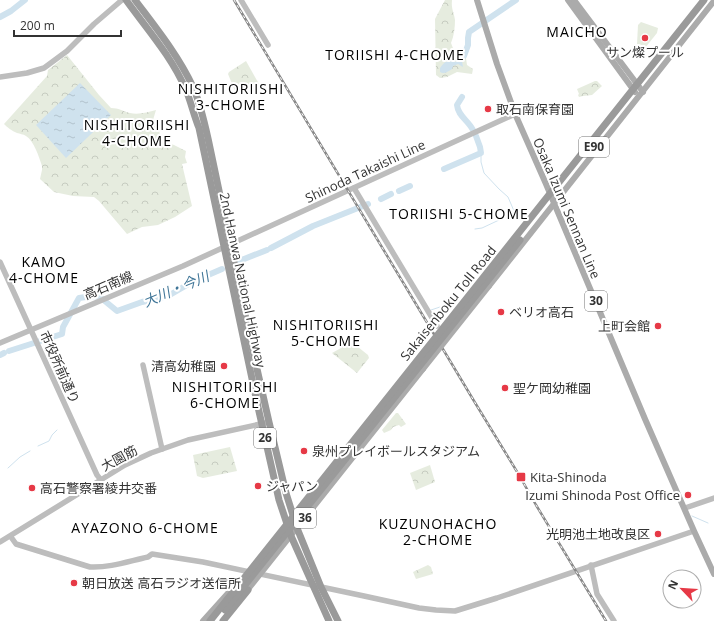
<svg xmlns="http://www.w3.org/2000/svg" width="714" height="621" viewBox="0 0 714 621" font-family="'Open Sans','Noto Sans JP',sans-serif">
<style>
.green{fill:#e6ecdf}
.forest{fill:url(#forest-crowns)}
.water{fill:url(#water-ripples)}
.lines{fill:none;stroke-linecap:round;stroke-linejoin:round}
.stream{stroke:#cfe2ee;stroke-width:1}
.river{stroke:#cfe2ee;stroke-width:6}
.secondary{stroke:#bdbdbd;stroke-width:5.5}
.primary{stroke:#ababab;stroke-width:6}
.highway{stroke:#9a9a9a;stroke-width:7}
.rail-casing{stroke:#888;stroke-width:2.5}
.rail{stroke:#fff;stroke-width:1;stroke-dasharray:3;stroke-linecap:butt}
.primary-bridge{stroke:#ababab;stroke-width:6}
.highway-bridge{stroke:#9a9a9a;stroke-width:7}
.poi-dot{fill:#e63946;stroke:#fff;stroke-width:1.5}
.labels{text-anchor:middle;stroke-width:4;stroke-linejoin:round;paint-order:stroke}
.shield{fill:#fff;stroke:#707070;stroke-width:1}
.shield-label{font-size:12px;font-weight:bold;fill:#333}
.poi-label{font-size:13px;fill:#333;stroke:#fff;text-anchor:start}
.street-label{font-size:13px;fill:#333;stroke:#fff}
.neighbourhood-label{font-size:14px;letter-spacing:1px;fill:#000;stroke:#fff}
.water-label{font-size:14px;font-style:italic;fill:#3f7597;stroke:#fff}
</style>
<defs>
<pattern id="forest-crowns" width="20" height="18" patternUnits="userSpaceOnUse"><rect width="20" height="18" fill="#e6ecdf"/><path d="M2 6a3 3 0 1 1 6 0M12 15a3 3 0 1 1 6 0" fill="none" stroke="#c6cbc0"/></pattern>
<pattern id="water-ripples" width="26" height="14" patternUnits="userSpaceOnUse"><rect width="26" height="14" fill="#cfe2ee"/><path d="M2 4q2-2 4 0t4 0M15 11q2-2 4 0t4 0" fill="none" stroke="#b2c2cd"/></pattern>
</defs>
<rect width="100%" height="100%" fill="#fff"/>
<path class="green" d="M641 22 658 28 657 33 645 48 637 44 638 25Z"/>
<g class="forest">
<path d="M445 0H452C451 9 454 12 455 20 455 27 454 36 451 43 455 53 455 56 466 58L467 65 473 69 472 74 457 72 447 77 440 78 436 75 435 19Z"/>
<path d="M67 55 99 95 111 108C119 108 122 111 130 113 139 115 148 112 156 110L153 120 159 122 160 141 174 145 186 151 185 157 187 163 182 164 192 206 175 217 158 225 142 227 127 234 99 201 94 197 73 196 54 192 40 179 42 170V166C39 157 34 141 26 136 23 134 20 134 17 133 12 131 7 127 4 124L47 76 48 70Z"/>
<path d="M246 61 259 84 237 92 235 91 228 74 229 72Z"/>
<path d="M595 81H597L602 86 592 95 583 96 579 97 578 95 579 94 577 89Z"/>
<path d="M350 343H353L368 355 369 358 357 373 332 353Z"/>
<path d="M396 413H398L406 424 401 427 399 425 393 427 391 430 384 433 382 430Z"/>
<path d="M230 447 237 471 203 478 197 476 193 455Z"/>
<path d="M430 465 435 482 416 490 410 473Z"/>
<path d="M428 565 431 567 433 574 416 579 413 572Z"/>
</g>
<g class="water">
<path d="M462 58V61L463 67 458 64 453 66 452 69C449 71 444 75 440 72V68C445 61 448 60 455 62Z"/>
<path d="M80 83 111 115 66 158 36 125Z"/>
</g>
<g class="lines">
<g class="stream">
<path d="M475 229 482 228 512 214 514 211 508 197 499 189 484 173 481 162V153"/>
<path d="M431 310 452 303"/>
<path d="M38 446 49 441 52 435 57 430"/>
<path d="M8 468 20 457 30 451"/>
<path d="M692 516 708 523"/>
</g>
<g class="river">
<path d="M0 17 11 11 25 0"/>
<path d="M464 56 468 45V38L469 32 516 0"/>
<path d="M462 97 457 105C458 116 468 120 473 130"/>
<path d="M444 169 481 153 480 147 476 136"/>
<path d="M399 191 410 186"/>
<path d="M381 199 391 194"/>
<path d="M271 248 313 226 368 204"/>
<path d="M239 261 267 250"/>
<path d="M40 341 62 334 63 327 79 298 93 296 100 297 117 311 142 302 168 296 192 282 222 269"/>
<path d="M9 351 34 343"/>
<path d="M0 355 4 353"/>
</g>
<g class="secondary">
<path d="M241 0 268 45"/>
<path d="M0 77 27 73 44 68 67 51 94 24 122 0"/>
<path d="M354 188 437 326"/>
<path d="M0 262 97 475 101 480"/>
<path d="M0 343 183 266 231 244 515 114"/>
<path d="M143 365 162 449"/>
<path d="M685 508 714 498"/>
<path d="M11 537 16 544 90 567C110 568 129 561 148 557L152 554 203 562 364 596 419 608 436 610 455 611 497 598 694 531"/>
<path d="M0 542 125 465 151 453 188 440 265 423"/>
<path d="M591 565 597 594 614 621"/>
</g>
<g class="primary">
<path d="M477 0 497 64 516 116 546 184 645 419 694 531 714 574"/>
<path d="M568 0 635 92"/>
<path d="M574 0 643 92"/>
<path d="M489 286 714 1"/>
<path d="M245 593 423 369"/>
<path d="M203 621 230 591"/>
</g>
<g class="highway">
<path d="M126 0C147 29 172 57 186 90 191 102 194 116 199 128L258 407 279 500 291 536 329 621"/>
<path d="M135 0C156 28 178 55 193 87 201 105 205 125 209 143L250 338 269 422 286 493 297 528 321 587 338 621"/>
<path d="M223 621 248 590"/>
</g>
<g class="rail-casing">
<path id="rail" d="M234 0 474 401 519 475 536 505 606 621"/>
</g>
<use href="#rail" class="rail"/>
<path class="primary-bridge" d="M423 369 489 286"/>
<g class="highway-bridge">
<path d="M225 610 520 240"/>
<path d="M210 621 704 0"/>
</g>
</g>
<g class="poi-dot">
<circle cx="645" cy="38" r="4"/>
<circle cx="488" cy="109" r="4"/>
<circle cx="501" cy="312" r="4"/>
<circle cx="658" cy="326" r="4"/>
<circle cx="224" cy="366" r="4"/>
<circle cx="505" cy="388" r="4"/>
<circle cx="304" cy="451" r="4"/>
<rect x="516" y="472" width="10" height="10" rx="2"/>
<circle cx="258" cy="486" r="4"/>
<circle cx="32" cy="488" r="4"/>
<circle cx="688" cy="495" r="4"/>
<circle cx="658" cy="534" r="4"/>
<circle cx="74" cy="583" r="4"/>
</g>
<g class="labels">
<g class="shield">
<rect x="579" y="137" width="30" height="20" rx="3"/>
<rect x="585" y="291" width="22" height="20" rx="3"/>
<rect x="254" y="428" width="22" height="20" rx="3"/>
<rect x="294" y="508" width="22" height="20" rx="3"/>
</g>
<g class="shield-label">
<text x="594" y="151">E90</text>
<text x="596" y="305">30</text>
<text x="265" y="442">26</text>
<text x="305" y="522">36</text>
</g>
<g class="poi-label">
<text x="645" y="57" text-anchor="middle">サン燦プール</text>
<text x="496" y="114">取石南保育園</text>
<text x="509" y="317">ベリオ高石</text>
<text x="650" y="331" text-anchor="end">上町会館</text>
<text x="216" y="371" text-anchor="end">清高幼稚園</text>
<text x="513" y="393">聖ケ岡幼稚園</text>
<text x="312" y="456">泉州プレイボールスタジアム</text>
<text x="530" y="482">Kita-Shinoda</text>
<text x="266" y="491">ジャパン</text>
<text x="40" y="493">高石警察署綾井交番</text>
<text x="680" y="500" text-anchor="end">Izumi Shinoda Post Office</text>
<text x="650" y="539" text-anchor="end">光明池土地改良区</text>
<text x="82" y="588">朝日放送 高石ラジオ送信所</text>
</g>
<g class="street-label">
<text transform="translate(365 171) rotate(-25)" y="5">Shinoda Takaishi Line</text>
<text transform="translate(567 208) rotate(67)" y="5">Osaka Izumi Sennan Line</text>
<text transform="translate(243 280) rotate(78)" y="5">2nd Hanwa National Highway</text>
<text transform="translate(108 285) rotate(-23)" y="5">高石南線</text>
<text transform="translate(448 303) rotate(-51)" y="5">Sakaisenboku Toll Road</text>
<text transform="translate(60 367) rotate(66)" y="5">市役所前通り</text>
<text transform="translate(119 458) rotate(-28)" y="5">大園筋</text>
</g>
<g class="neighbourhood-label">
<text x="577" y="37">MAICHO</text>
<text x="395" y="60">TORIISHI 4-CHOME</text>
<text x="231" y="94">NISHITORIISHI<tspan x="231" dy="16">3-CHOME</tspan></text>
<text x="137" y="130">NISHITORIISHI<tspan x="137" dy="16">4-CHOME</tspan></text>
<text x="459" y="219">TORIISHI 5-CHOME</text>
<text x="44" y="267">KAMO<tspan x="44" dy="16">4-CHOME</tspan></text>
<text x="326" y="330">NISHITORIISHI<tspan x="326" dy="16">5-CHOME</tspan></text>
<text x="225" y="392">NISHITORIISHI<tspan x="225" dy="16">6-CHOME</tspan></text>
<text x="438" y="529">KUZUNOHACHO<tspan x="438" dy="16">2-CHOME</tspan></text>
<text x="145" y="533">AYAZONO 6-CHOME</text>
</g>
<g class="water-label">
<text transform="translate(176 289) rotate(-23)" y="5">大川・今川</text>
</g>
</g>
<g transform="translate(682 589) rotate(295)"><circle r="19" fill="#ffffff" stroke="#adadad"/>
<path d="M0-3L7 15L0 10L-7 15Z" fill="#e63946"/>
<text y="-6" font-size="11" font-weight="bold" text-anchor="middle" fill="#333333">N</text>
</g>
<path d="M14 30v6h107v-6" fill="none" stroke="#333333" stroke-width="2"/>
<text x="20" y="30" font-size="12" fill="#333333" stroke="#ffffff" stroke-width="3" paint-order="stroke">200 m</text>
</svg>
